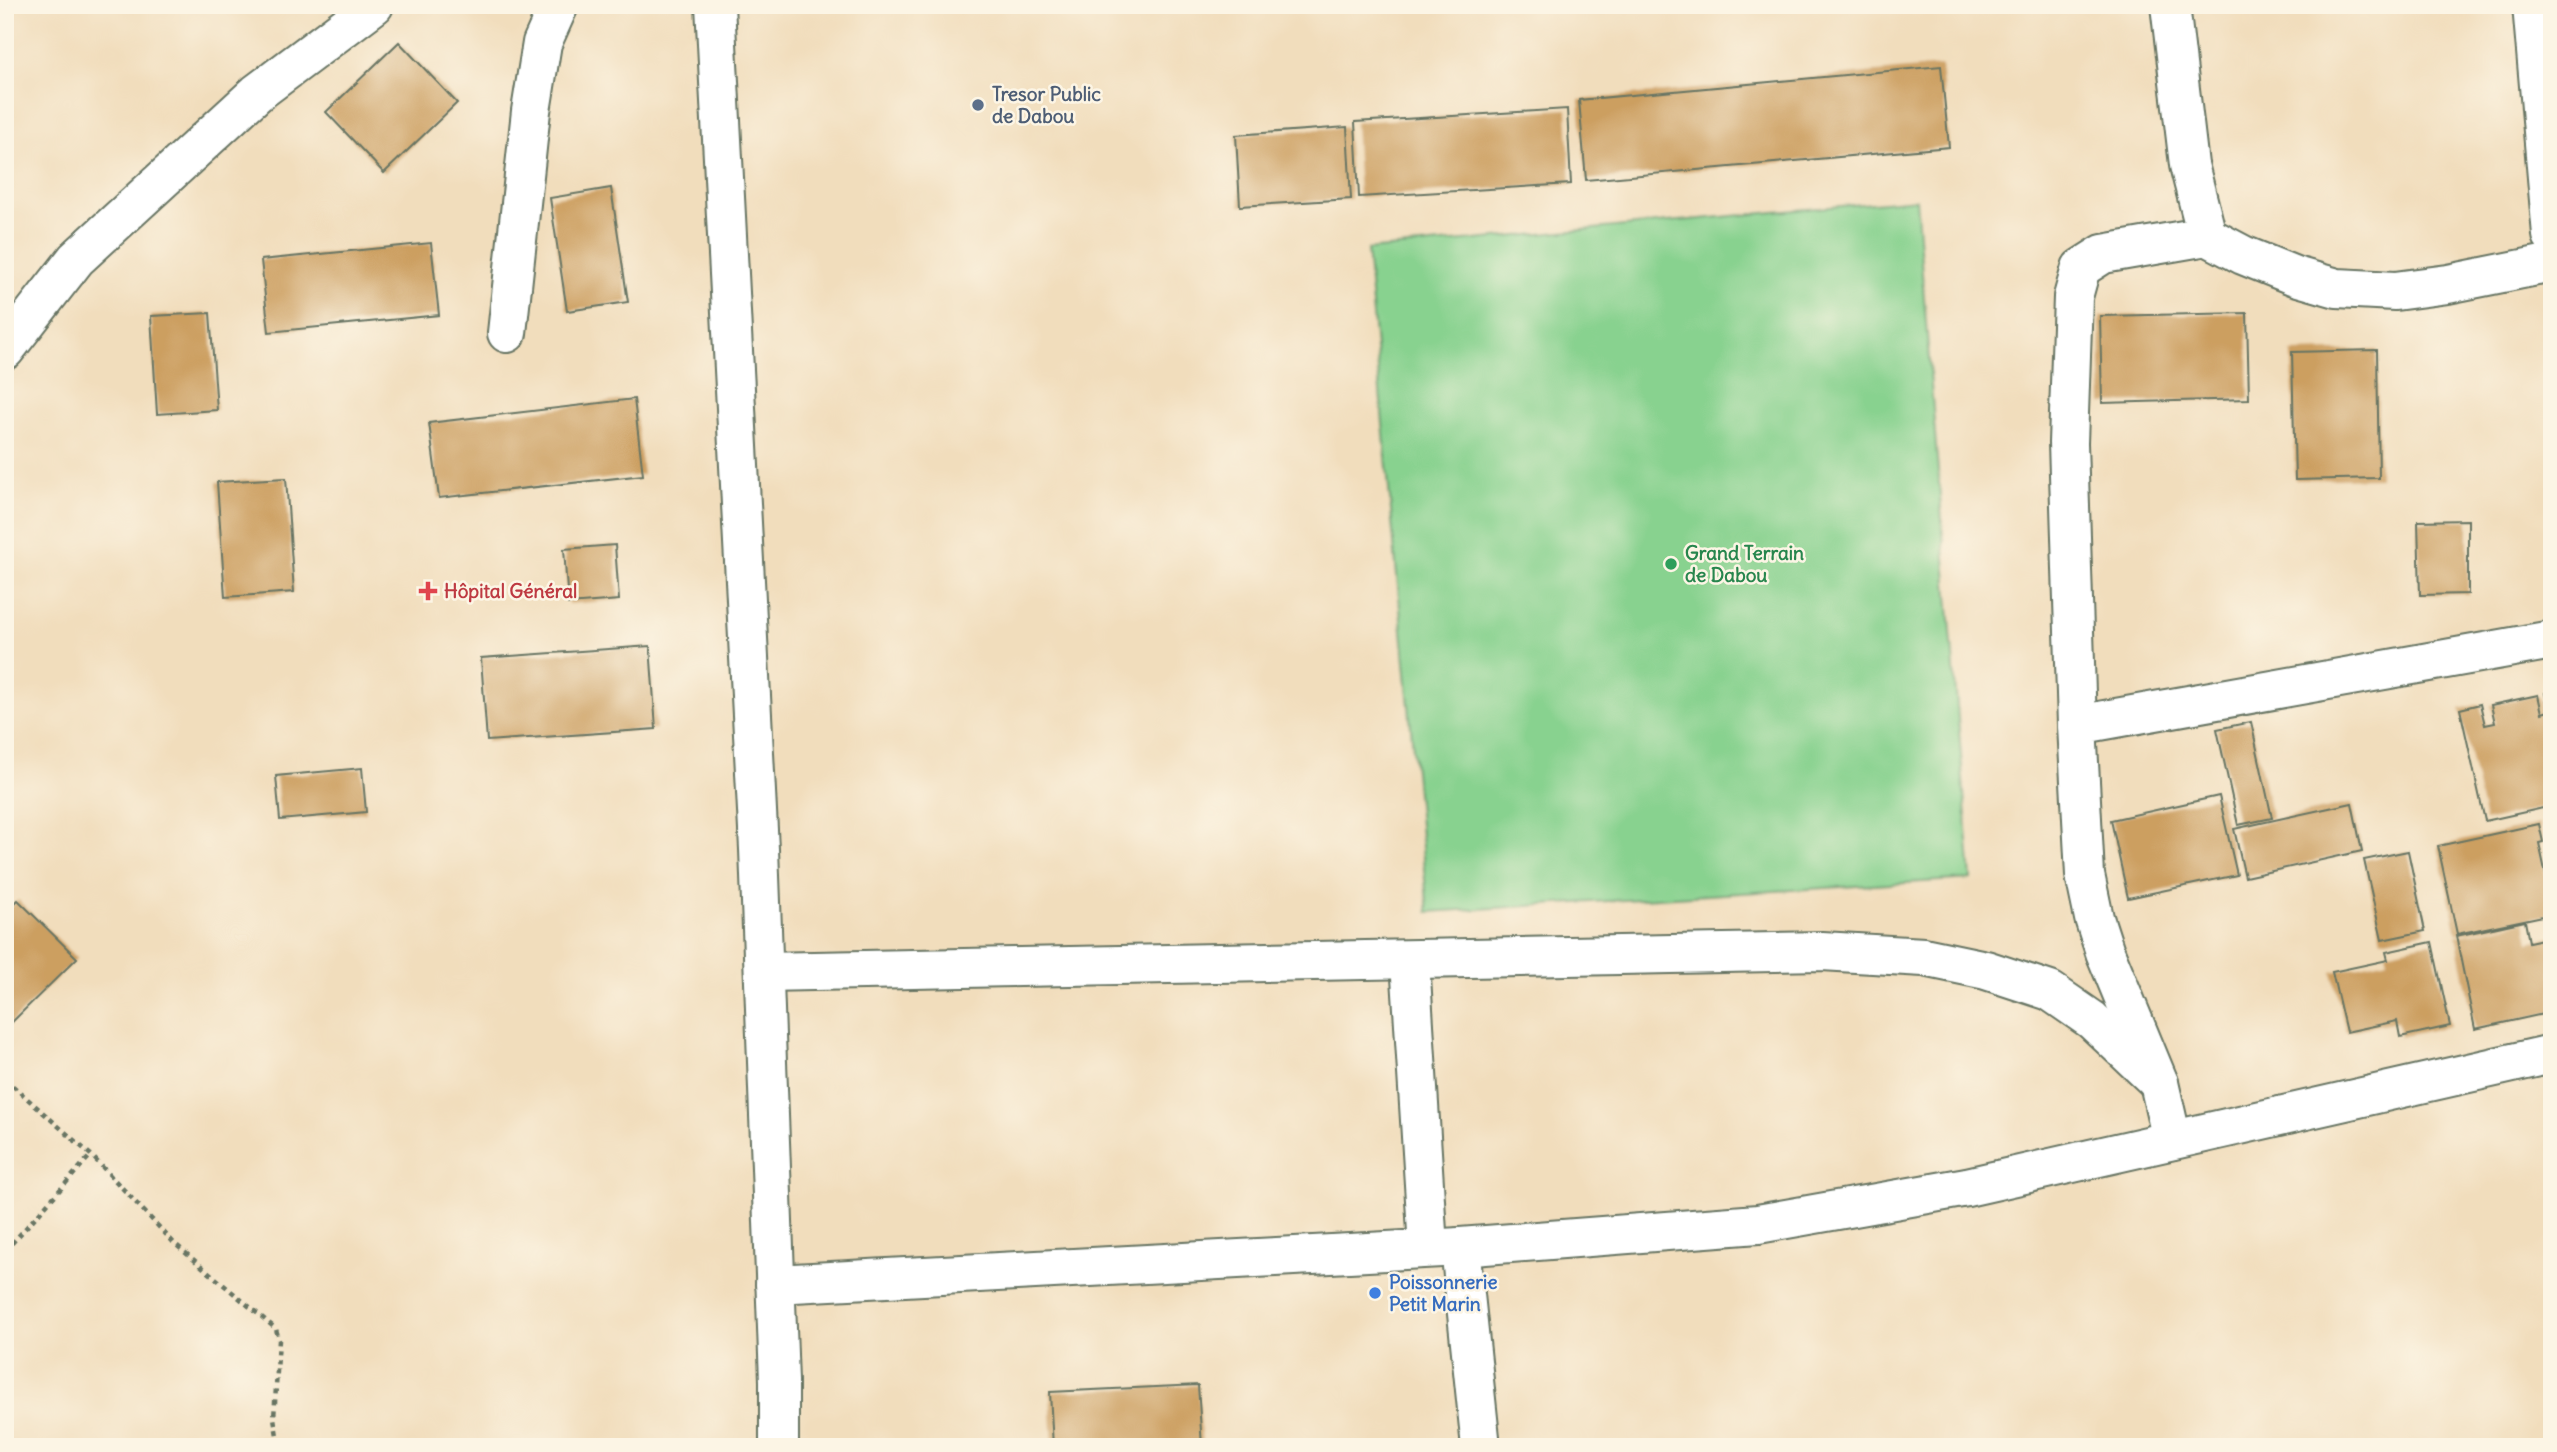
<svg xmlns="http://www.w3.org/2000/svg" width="2557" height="1452" viewBox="0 0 2557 1452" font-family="Delius,sans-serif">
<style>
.green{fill:#88d28f;stroke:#548862;stroke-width:2}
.building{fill:#cc9f61}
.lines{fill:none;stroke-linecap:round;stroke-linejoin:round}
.minor-casing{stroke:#687564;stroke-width:42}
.path{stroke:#687564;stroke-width:4.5;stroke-dasharray:5 5;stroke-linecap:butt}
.minor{stroke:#fff;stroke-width:38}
.service-dot{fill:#5c6f8a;stroke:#fcf5e5;stroke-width:2.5}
.leisure-dot{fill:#2e9e5b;stroke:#fcf5e5;stroke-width:2.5}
.health-dot{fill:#e0444e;stroke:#fcf5e5;stroke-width:2.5}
.shop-dot{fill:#3f7fe0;stroke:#fcf5e5;stroke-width:2.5}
.labels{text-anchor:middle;stroke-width:5;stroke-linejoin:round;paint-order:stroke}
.service-label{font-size:19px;font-weight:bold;fill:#4e5e75;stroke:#fcf5e5;text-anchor:start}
.leisure-label{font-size:19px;font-weight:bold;fill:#27864d;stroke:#fcf5e5;text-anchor:start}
.health-label{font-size:19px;font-weight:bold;fill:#be3a42;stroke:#fcf5e5;text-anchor:start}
.shop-label{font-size:19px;font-weight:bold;fill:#366cbe;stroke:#fcf5e5;text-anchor:start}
</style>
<rect width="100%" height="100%" fill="#fcf5e5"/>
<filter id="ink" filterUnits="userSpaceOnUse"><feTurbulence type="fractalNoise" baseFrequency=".0143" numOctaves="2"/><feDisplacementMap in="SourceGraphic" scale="14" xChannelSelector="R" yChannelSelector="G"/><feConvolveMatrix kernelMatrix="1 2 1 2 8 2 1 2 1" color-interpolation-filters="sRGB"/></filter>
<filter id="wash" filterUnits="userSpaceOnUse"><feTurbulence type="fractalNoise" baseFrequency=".00686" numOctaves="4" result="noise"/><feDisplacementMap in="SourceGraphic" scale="28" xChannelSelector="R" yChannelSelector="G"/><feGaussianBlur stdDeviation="1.57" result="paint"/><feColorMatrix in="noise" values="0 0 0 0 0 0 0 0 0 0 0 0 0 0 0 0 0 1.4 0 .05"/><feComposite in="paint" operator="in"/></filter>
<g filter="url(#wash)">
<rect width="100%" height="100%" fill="#f1ddbc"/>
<path class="green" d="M1916 199 1971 879 1428 912 1367 250Z"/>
<g id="blocks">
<g class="building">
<path d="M399 42 457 103 384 173 326 112Z"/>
<path d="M1941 66 1949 147 1586 180 1579 100Z"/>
<path d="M1567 109 1571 184 1359 197 1355 122Z"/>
<path d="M1347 127 1351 199 1240 206 1236 135Z"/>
<path d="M611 188 628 302 567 311 550 198Z"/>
<path d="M431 243 439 315 269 332 261 260Z"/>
<path d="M210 313 217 410 157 414 151 316Z"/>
<path d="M2247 313 2249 399 2102 403 2100 316Z"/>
<path d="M2377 350 2379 478 2295 480 2292 352Z"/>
<path d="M634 399 643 475 439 498 429 423Z"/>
<path d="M286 478 294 592 225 597 217 482Z"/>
<path d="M2468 520V594L2420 595 2418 521Z"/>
<path d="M615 545 619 600 568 604 564 549Z"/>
<path d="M650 646 656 729 487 741 481 658Z"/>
<path d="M2552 691V806L2485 821 2460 709 2480 704 2485 725 2495 723 2491 705 2538 695 2542 713 2549 711 2545 693Z"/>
<path d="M2251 722 2272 818 2238 825 2217 729Z"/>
<path d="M362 768 366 812 280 820 276 776Z"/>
<path d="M2219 796 2237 875 2128 898 2111 820Z"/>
<path d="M2352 803 2362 851 2245 877 2234 829Z"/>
<path d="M2539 824 2543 842 2539 843 2552 903V914L2457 934 2438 846Z"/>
<path d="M2408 851 2425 931 2382 940 2364 860Z"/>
<path d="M18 900 77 958 5 1029V913Z"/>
<path d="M2525 921 2529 942 2552 937V1012L2475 1029 2456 936Z"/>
<path d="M2432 942 2450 1026 2400 1037 2397 1021 2346 1032 2332 972 2388 960 2386 952Z"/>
<path d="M1198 1385 1202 1447H1053L1050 1392Z"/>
</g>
</g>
</g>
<g filter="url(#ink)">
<use href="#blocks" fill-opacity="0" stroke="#687564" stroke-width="2"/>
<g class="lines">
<g class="minor-casing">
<g id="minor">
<path d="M715 5 759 849 779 1381V1447"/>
<path d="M2170 5 2189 165 2207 236"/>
<path d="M2532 5 2552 235"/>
<path d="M507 333 531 111 542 43 559 5"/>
<path d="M5 350 76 259 257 93 374 5"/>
<path d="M2077 725 2552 640"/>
<path d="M1410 961 1428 1248"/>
<path d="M764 972 1822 951 1924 957 1986 970 2050 991 2092 1020 2159 1083"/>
<path d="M2172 1140 2159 1083 2105 952 2094 918 2085 875 2077 725 2068 443 2073 297 2081 268 2103 254 2207 236 2243 255 2295 276 2337 288 2395 291 2448 284 2552 263"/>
<path d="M1460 1247 1481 1447"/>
<path d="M775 1284 1460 1247 1758 1224 1967 1187 2552 1054"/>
</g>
</g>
<g class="path">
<path d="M5 1079 91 1155 174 1243 276 1329 279 1340 274 1418 279 1447"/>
<path d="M5 1251 91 1155"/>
</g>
<use href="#minor" class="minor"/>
</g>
</g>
<circle class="service-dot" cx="978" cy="105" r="7"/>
<circle class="leisure-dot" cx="1671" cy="564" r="7"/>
<path class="health-dot" d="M424.5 580.5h7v7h7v7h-7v7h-7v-7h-7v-7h7z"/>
<circle class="shop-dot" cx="1375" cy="1293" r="7"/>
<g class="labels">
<g class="service-label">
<text x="992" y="101">Tresor Public<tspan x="992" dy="22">de Dabou</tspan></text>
</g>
<g class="leisure-label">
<text x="1685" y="560">Grand Terrain<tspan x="1685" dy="22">de Dabou</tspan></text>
</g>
<g class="health-label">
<text x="444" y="598">Hôpital Général</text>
</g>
<g class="shop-label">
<text x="1389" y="1289">Poissonnerie<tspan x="1389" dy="22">Petit Marin</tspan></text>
</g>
</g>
<rect width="2557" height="1452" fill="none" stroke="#fcf5e5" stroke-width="28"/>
</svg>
